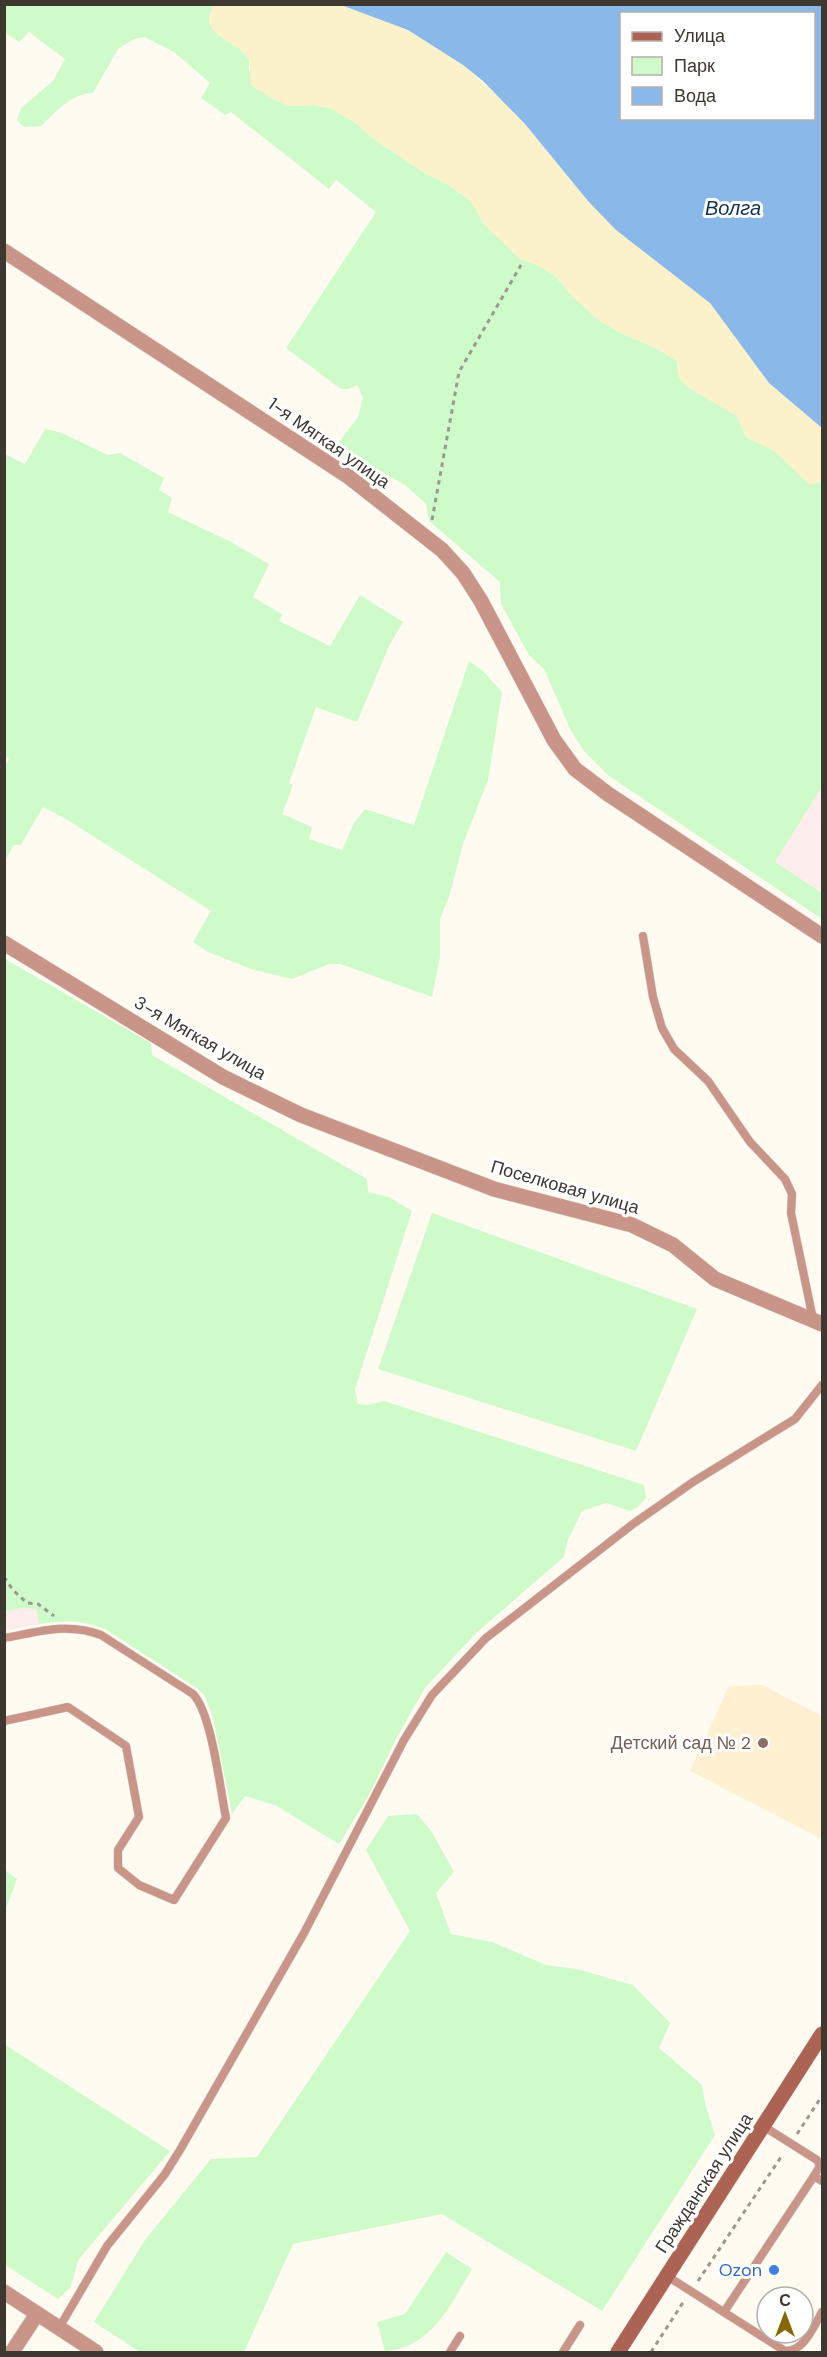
<svg xmlns="http://www.w3.org/2000/svg" width="827" height="2357" viewBox="0 0 827 2357" font-family="'DM Sans',sans-serif">
<style>
.built{fill:#fef0d0}
.industrial{fill:#fdeded}
.green{fill:#cffaca}
.sand{fill:#fbf2cc}
.water{fill:#89b8e9;fill-rule:evenodd}
.lines{fill:none;stroke-linecap:round;stroke-linejoin:round}
.lane-casing{stroke:#dcd8ce;stroke-width:9}
.street-casing{stroke:#dcd8ce;stroke-width:16}
.secondary-casing{stroke:#dcd8ce;stroke-width:16}
.path{stroke:#9c988e;stroke-width:3;stroke-dasharray:4.5 4.5;stroke-linecap:butt}
.lane{stroke:#ca9589;stroke-width:8}
.street{stroke:#ca9589;stroke-width:15}
.secondary{stroke:#ad6353;stroke-width:15}
.education-dot{fill:#8d6e63;stroke:#fff;stroke-width:2}
.shop-dot{fill:#3f7fe0;stroke:#fff;stroke-width:2}
.labels{text-anchor:middle;stroke-width:6;stroke-linejoin:round;paint-order:stroke}
.street-label{font-size:18px;fill:#3e3930;stroke:#fff}
.education-label{font-size:18px;fill:#785e54;stroke:#fff;text-anchor:end}
.shop-label{font-size:18px;fill:#366cbe;stroke:#fff;text-anchor:end}
.water-label{font-size:20px;font-style:italic;fill:#113353;stroke:#fff}
</style>
<rect width="100%" height="100%" fill="#fffbf1"/>
<path class="built" d="M762 1685 822 1716V1839L690 1771 729 1686Z"/>
<g class="industrial">
<path d="M822 787V893L775 862Z"/>
<path d="M22 1608 36 1609 39 1624 5 1631V1611Z"/>
</g>
<g class="green">
<path d="M4 5H214L209 17 218 35 239 48 249 59V70L277 101 290 106 314 105 330 108 353 121 374 139 423 172 444 182 470 200 484 224 520 259 537 265 554 275 575 299 600 321 623 334 656 348 677 361 679 377 689 388 737 416 746 437 773 450 810 484 822 482V787L775 862 822 893V919L609 776 584 751 571 731 544 669 529 655 501 604 500 582 429 521 426 504 405 485 336 446 358 417 363 397 357 385 349 389H341L286 348 376 212 336 180 329 189 231 112 225 115 201 98 210 83 174 52 144 37 134 39 118 49 93 93C70 94 57 111 41 126L24 127 17 120 21 108 53 81 65 59 29 32 19 42 5 33Z"/>
<path d="M45 429 62 433 108 455 120 453 164 478 159 490 172 498 168 512 229 541 269 564 253 597 282 614 279 621 330 646 360 595 403 622 389 646 357 722 316 707 289 783 293 785 282 814 312 827 309 839 342 850 354 823 365 809 414 825 469 661 483 671 502 692 488 780 463 844 449 897 440 919V957L432 997 340 964H329L292 979 254 970 208 952 193 942 211 911 66 819 43 807 21 845H14L5 861V767L9 759 4 755 5 454 25 464Z"/>
<path d="M5 959 151 1043 152 1055 367 1179 368 1192 389 1197 412 1211 355 1389 358 1404 367 1405 384 1401 644 1485 646 1498 638 1507 630 1511 606 1503 582 1511 567 1542 564 1557 476 1633 425 1688 397 1737 369 1795 339 1844 275 1805 245 1796 232 1814 213 1718 205 1696 198 1689 105 1629C82 1620 63 1620 39 1624L36 1609 22 1608 5 1611Z"/>
<path d="M432 1213 697 1309 636 1451 378 1369Z"/>
<path d="M417 1814 432 1832 454 1872 436 1893 451 1934 492 1942 546 1965 577 1969 633 1985 670 2023 659 2048 702 2085 705 2103 715 2135 602 2311 442 2214 293 2244 244 2352H140L94 2322 145 2240 211 2159 257 2157 410 1931 366 1850 388 1816Z"/>
<path d="M5 1870 17 1879 5 1911Z"/>
<path d="M4 2044 170 2151 79 2259 70 2288 58 2299 5 2265Z"/>
<path d="M446 2252 472 2269C450 2305 432 2348 385 2351L377 2322 405 2314Z"/>
</g>
<path class="sand" d="M214 5H341L408 30 463 65 513 110 588 201 710 303 769 383 822 428V482L810 485 773 450 746 437 737 416 689 388 678 377 679 366 677 361 656 348 623 334 600 321 575 299 554 275 537 265 520 259 484 224 470 200 444 182 423 172 374 139 353 121 330 108 314 105 290 106 277 101 251 86C250 78 251 64 248 58 241 44 207 36 209 18 209 14 213 8 214 5Z"/>
<path class="water" d="M341 5H822V428L769 383 710 303 616 230 588 201 525 124 483 81 463 65 408 30ZM622 14H814V118H622Z"/>
<g class="lines">
<g class="lane-casing">
<g id="lane">
<path d="M643 936 653 997 662 1028 674 1049 708 1081 750 1142 785 1179 792 1194 791 1213 813 1319"/>
<path d="M4 1638C38 1632 69 1622 101 1635L193 1694C212 1714 220 1789 226 1818L174 1900 139 1885 118 1868V1850L139 1817 126 1746 68 1707 4 1721"/>
<path d="M763 2126 817 2160 820 2166 814 2176 822 2181"/>
<path d="M667 2276 785 2351C805 2351 813 2327 822 2312"/>
<path d="M724 2312 814 2176"/>
<path d="M59 2328 107 2246 165 2174 180 2150 304 1933 404 1740 432 1695 486 1638 633 1524 693 1482 795 1419 822 1385"/>
<path d="M450 2352 460 2336"/>
<path d="M563 2352 580 2325"/>
</g>
</g>
<g class="street-casing">
<g id="street">
<path d="M4 251 349 477 442 550 463 573 481 601 554 740 575 769 608 794 822 936"/>
<path d="M4 943 223 1077 301 1115 494 1189 632 1225 673 1245 715 1279 822 1324"/>
<path d="M4 2292 96 2352"/>
<path d="M12 2352 37 2314"/>
</g>
</g>
<g class="secondary-casing">
<path id="secondary" d="M618 2352 822 2034"/>
</g>
<g class="path">
<path d="M432 520 459 372 521 265"/>
<path d="M4 1577 13 1590 27 1603 38 1604 54 1616"/>
<path d="M797 2134 822 2096"/>
<path d="M698 2281 783 2154"/>
<path d="M651 2352 684 2301"/>
</g>
<use href="#lane" class="lane"/>
<use href="#street" class="street"/>
<use href="#secondary" class="secondary"/>
</g>
<circle class="education-dot" cx="763" cy="1743" r="6"/>
<circle class="shop-dot" cx="774" cy="2270" r="6"/>
<g class="labels">
<g class="street-label">
<text transform="translate(329 443) rotate(35)" y="6">1-я Мягкая улица</text>
<text transform="translate(200 1038) rotate(30)" y="6">3-я Мягкая улица</text>
<text transform="translate(565 1187) rotate(16)" y="6">Поселковая улица</text>
<text transform="translate(704 2183) rotate(-57)" y="6">Гражданская улица</text>
</g>
<g class="education-label">
<text x="751" y="1749">Детский сад № 2</text>
</g>
<g class="shop-label">
<text x="762" y="2276">Ozon</text>
</g>
<g class="water-label">
<text x="733" y="215">Волга</text>
</g>
</g>
<rect width="827" height="2357" fill="none" stroke="#3e3930" stroke-width="12"/>
<rect x="620" y="12" width="195" height="108" fill="#ffffff" stroke="#b2b0ac" stroke-width="1.5"/>
<rect x="632" y="32" width="30" height="9" fill="#ad6353" stroke="#b2b0ac" stroke-width="1.5"/>
<text x="674" y="42" font-size="18" fill="#3e3930">Улица</text>
<rect x="632" y="57" width="30" height="18" fill="#cffaca" stroke="#b2b0ac" stroke-width="1.5"/>
<text x="674" y="72" font-size="18" fill="#3e3930">Парк</text>
<rect x="632" y="87" width="30" height="18" fill="#89b8e9" stroke="#b2b0ac" stroke-width="1.5"/>
<text x="674" y="102" font-size="18" fill="#3e3930">Вода</text>
<g transform="translate(785 2315)"><circle r="28" fill="#ffffff" stroke="#b2b0ac" stroke-width="1.5"/>
<path d="M0-4.5L10 22L0 15L-10 22Z" fill="#886805"/>
<text y="-9" font-size="16" font-weight="bold" text-anchor="middle" fill="#3e3930">С</text>
</g>
</svg>
